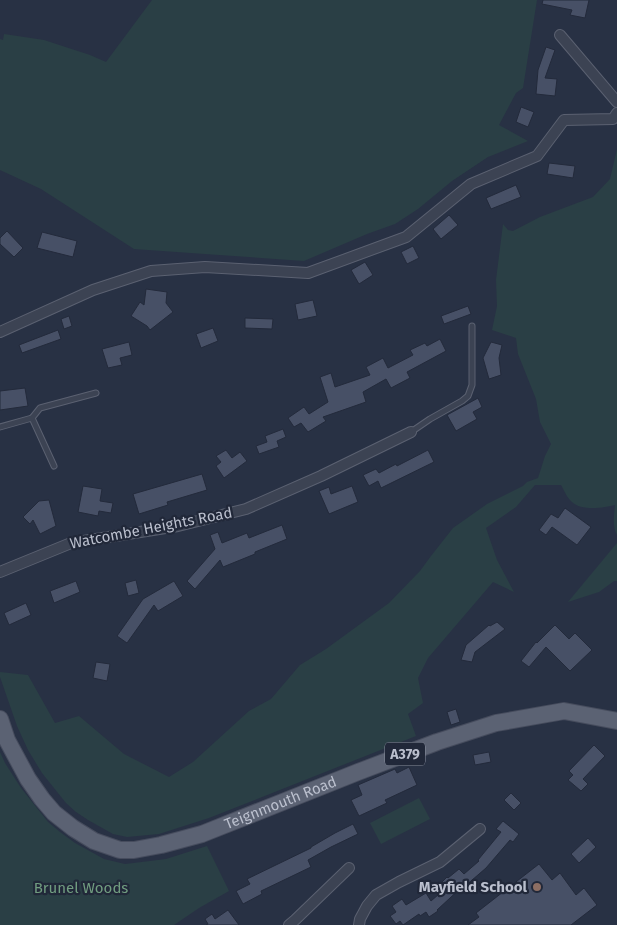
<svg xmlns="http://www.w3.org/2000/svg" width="617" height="925" viewBox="0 0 617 925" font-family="'Fira Sans',sans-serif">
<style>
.green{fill:#2a3f45}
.building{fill:#475066;stroke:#232a3b}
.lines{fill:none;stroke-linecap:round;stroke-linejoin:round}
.service-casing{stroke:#5b6171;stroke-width:7}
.minor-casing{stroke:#5b6171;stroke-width:12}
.primary-casing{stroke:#464c5d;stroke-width:18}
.service{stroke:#3c4353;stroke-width:5}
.minor{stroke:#3c4353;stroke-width:10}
.primary{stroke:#5b6273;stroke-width:16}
.education-dot{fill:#8d6e63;stroke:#212839;stroke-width:2}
.labels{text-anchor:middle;stroke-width:4.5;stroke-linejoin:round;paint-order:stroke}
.shield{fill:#212839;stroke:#8c92a1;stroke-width:1}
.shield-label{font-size:14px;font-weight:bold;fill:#babfcd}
.street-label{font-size:15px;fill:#babfcd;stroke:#212839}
.poi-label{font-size:15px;font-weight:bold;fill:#babfcd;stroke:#212839;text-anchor:end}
.park-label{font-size:15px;fill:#719d80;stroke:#212839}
</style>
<rect width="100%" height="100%" fill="#283144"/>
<g class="green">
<path d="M152 0H537L523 88 516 93 499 125 528 141 488 157 452 181 418 209 395 224 367 234 304 261 134 249 41 189 0 170V39L3 40 4 34 44 40 90 55 106 62Z"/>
<path d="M617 149V535C612 526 614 515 615 505 604 508 581 511 572 502 567 498 564 490 561 485H535L516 507 486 528 497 560 514 592 493 582 428 658 418 678 423 703 408 714 416 736 209 818 159 834 127 837 113 834 88 820 76 812 66 803 42 773 28 750 17 726 0 677V672L28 675 55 723 79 716 124 754 169 777 193 762 249 711 271 699 300 665 326 649 389 603 420 571 431 556 453 528 487 504 523 486 527 482 538 478 545 456 551 444 540 422 536 399 518 354 516 338 492 330 497 306 496 280 503 224 508 230 513 231 540 217 593 197 610 179Z"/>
<path d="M617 543V581H614L599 592 568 602Z"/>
<path d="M0 752 5 763 21 788 48 822 60 832 75 843 104 859 125 864 150 861 166 859 207 846 229 891 199 908 174 925H0Z"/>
<path d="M419 798 430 819 381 844 370 823Z"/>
</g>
<g class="building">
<path d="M543 0H589L585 18 570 15 572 10 542 4Z"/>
<path d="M546 47 555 50 545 78 557 79 555 96 536 94 538 70Z"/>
<path d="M521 107 534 112 528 127 516 122Z"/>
<path d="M549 163 575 166 573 178 547 174Z"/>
<path d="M516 185 521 197 491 209 486 198Z"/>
<path d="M449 215 458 225 441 239 433 229Z"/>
<path d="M7 231 23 248 14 257 0 244V238Z"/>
<path d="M42 232 77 241 73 257 37 248Z"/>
<path d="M413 246 419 258 407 264 401 252Z"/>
<path d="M365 262 373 275 359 284 351 270Z"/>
<path d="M146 289 167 292 166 303 173 312 150 330 147 326 131 316 140 302 144 305Z"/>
<path d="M313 300 317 316 298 320 295 304Z"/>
<path d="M468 306 471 314 444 324 441 316Z"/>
<path d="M69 316 72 326 64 329 61 319Z"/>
<path d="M245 318 273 319 272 329 245 328Z"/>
<path d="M213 328 218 341 201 348 196 334Z"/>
<path d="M58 330 61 339 22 353 19 345Z"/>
<path d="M440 339 446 351 407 372 410 378 391 388 386 379 363 392 366 402 323 417 326 421 308 432 301 423 294 427 288 418 304 407 309 414 328 402 320 377 331 373 335 387 370 375 366 367 383 358 388 368 413 355 410 350 425 343 427 346Z"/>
<path d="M129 342 132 355 120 358 122 365 108 368 102 349Z"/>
<path d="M491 342 502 345 499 358 501 375 489 379 483 358Z"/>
<path d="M25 388 28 406 0 410V391Z"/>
<path d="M478 398 482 407 473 412 477 419 456 431 447 415Z"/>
<path d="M283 429 286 437 277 441 279 447 259 454 256 446 267 442 265 436Z"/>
<path d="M226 450 232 458 240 452 247 461 224 478 216 466 221 462 216 456Z"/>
<path d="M428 450 434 462 381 488 378 481 369 486 363 475 376 469 379 473 396 464 397 466Z"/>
<path d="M202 474 207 490 167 502 168 505 139 514 133 494Z"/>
<path d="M83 486 102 489 100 501 113 503 111 513 99 511 98 516 78 512Z"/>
<path d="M352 486 358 502 329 514 319 491 329 487 331 494Z"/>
<path d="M49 500 56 526 40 534 33 520 30 524 23 517 39 501Z"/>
<path d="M565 508 591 527 577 545 552 527 546 535 539 530 551 514 558 518Z"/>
<path d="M282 525 287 539 255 552V554L223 567 220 560 195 589 187 581 215 549 210 535 218 532 222 543 247 533 249 538Z"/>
<path d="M136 580 139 593 128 596 125 583Z"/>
<path d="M76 581 80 592 54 603 50 591Z"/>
<path d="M174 581 183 596 158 611 154 605 127 643 117 636 143 599Z"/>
<path d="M26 603 31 615 9 625 4 613Z"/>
<path d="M497 622 505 629 475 652 472 662 461 660 466 645 489 625 490 626Z"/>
<path d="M555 625 569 639 575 633 592 650 570 671 546 647 529 667 521 661 536 642 537 643Z"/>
<path d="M96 662 110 664 107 681 93 678Z"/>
<path d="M456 709 460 722 451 725 447 712Z"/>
<path d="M594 745 605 756 583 779 588 784 581 791 568 780 573 775 569 771Z"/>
<path d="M489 752 491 762 475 765 473 755Z"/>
<path d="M409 767 417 785 385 800 387 803 359 816 351 800 362 795 358 785 395 769 397 773Z"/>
<path d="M511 793 521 803 514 810 504 800Z"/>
<path d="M503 821 519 834 513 842 510 840 486 868 464 887 463 886 437 910 438 911 429 917 426 912 420 916 419 914 403 925 400 921 396 924 390 916 396 912 392 906 402 899 406 905 426 893 431 901 446 888 441 883 447 877 448 878 459 869 464 874 479 861 478 860 501 832 496 829Z"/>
<path d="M353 824 358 834 331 847 308 860 311 867 261 891 262 894 243 904 236 891 250 884 247 879 311 848V847L335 833Z"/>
<path d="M588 838 596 847 579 863 571 854Z"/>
<path d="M539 864 552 880 560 873 576 895 584 888 597 905 571 925H468L479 917 476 913Z"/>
<path d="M228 910 239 925H206L208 924 205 919 212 914 215 919Z"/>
</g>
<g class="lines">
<g class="service-casing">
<g id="service">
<path d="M32 418 54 466"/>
<path d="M0 427 32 418 40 408 96 393"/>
<path d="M411 432 430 419 462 401 468 396 472 385V326"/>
</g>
</g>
<g class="minor-casing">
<g id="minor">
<path d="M560 35 617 102"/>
<path d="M0 332 93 290 151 271 205 267 308 273 406 237 471 184 537 156 564 120 613 119 617 113"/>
<path d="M0 572 71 543 178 526 246 509 321 476 411 432"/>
<path d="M289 925 295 920 349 868"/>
<path d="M359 925 360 919 367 906 376 895 399 882 440 862 480 829"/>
</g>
</g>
<g class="primary-casing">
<g id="primary">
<path id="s1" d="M0 719 7 740 28 779 42 799 54 813 73 828 94 841 120 850H134L161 845 202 834 358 772 437 742 496 723 564 711 617 721"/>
</g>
</g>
<use href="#service" class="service"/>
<use href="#minor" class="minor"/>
<use href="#primary" class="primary"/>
</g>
<circle class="education-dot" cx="537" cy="887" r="5"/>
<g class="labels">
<rect class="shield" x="385" y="742.5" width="40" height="23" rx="4"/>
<g class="shield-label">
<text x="405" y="759">A379</text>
</g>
<g class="street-label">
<text transform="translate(151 528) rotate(-11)" y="5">Watcombe Heights Road</text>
<text dy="5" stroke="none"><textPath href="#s1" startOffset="354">Teignmouth Road</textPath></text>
</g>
<g class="poi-label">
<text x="527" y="892">Mayfield School</text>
</g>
<g class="park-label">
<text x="81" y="893">Brunel Woods</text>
</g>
</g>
</svg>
